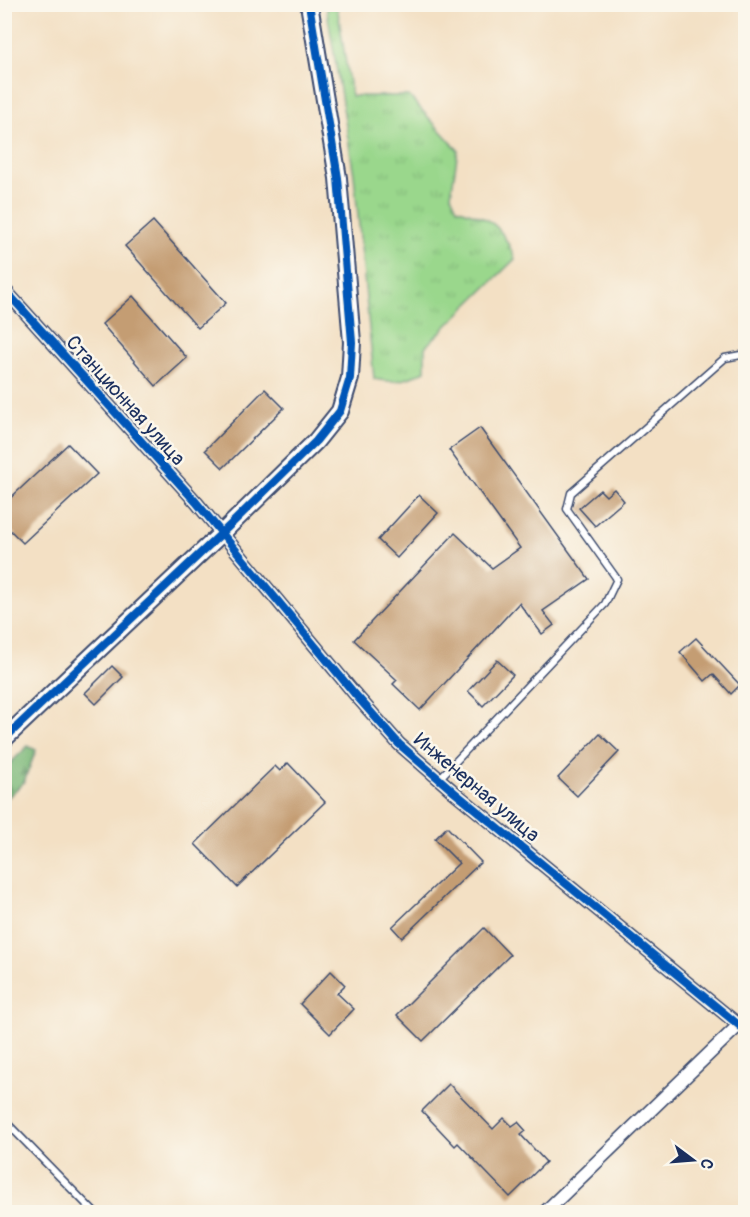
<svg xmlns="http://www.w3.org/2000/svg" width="750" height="1217" viewBox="0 0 750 1217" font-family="Pangolin,sans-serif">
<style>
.grass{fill:url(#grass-tufts);stroke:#5a8375;stroke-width:1.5}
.forest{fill:url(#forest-firs);stroke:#4b746b;stroke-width:1.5}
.building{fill:#c49d73}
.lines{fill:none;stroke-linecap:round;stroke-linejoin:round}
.lane-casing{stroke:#3b4a6d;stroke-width:9}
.street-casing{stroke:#3b4a6d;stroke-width:15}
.secondary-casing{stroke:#3b4a6d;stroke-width:20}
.lane{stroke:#fff;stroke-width:6}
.street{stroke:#fff;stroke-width:12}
.secondary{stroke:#fff;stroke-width:16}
.cycleway-casing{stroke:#fbf7ec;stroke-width:11}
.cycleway{stroke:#0057b8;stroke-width:8}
.labels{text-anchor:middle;stroke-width:5;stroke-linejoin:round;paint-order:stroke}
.street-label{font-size:20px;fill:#1b2f5e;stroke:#fbf7ec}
</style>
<defs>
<pattern id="grass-tufts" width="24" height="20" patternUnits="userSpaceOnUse" patternTransform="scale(1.5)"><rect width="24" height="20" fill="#9ad78c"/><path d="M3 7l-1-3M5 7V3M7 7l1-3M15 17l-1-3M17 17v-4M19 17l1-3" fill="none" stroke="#84b97b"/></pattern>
<pattern id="forest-firs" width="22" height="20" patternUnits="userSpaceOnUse" patternTransform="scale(1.5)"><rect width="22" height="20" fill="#7bb878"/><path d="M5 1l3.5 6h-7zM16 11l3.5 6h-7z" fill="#649666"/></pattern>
</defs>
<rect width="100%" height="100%" fill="#fbf7ec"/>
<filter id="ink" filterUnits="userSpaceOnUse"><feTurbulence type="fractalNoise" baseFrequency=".0167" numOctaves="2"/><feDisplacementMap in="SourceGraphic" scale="12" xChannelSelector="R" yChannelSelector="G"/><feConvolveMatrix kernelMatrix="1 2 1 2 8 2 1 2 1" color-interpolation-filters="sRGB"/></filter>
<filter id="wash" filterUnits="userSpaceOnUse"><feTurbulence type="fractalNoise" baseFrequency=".008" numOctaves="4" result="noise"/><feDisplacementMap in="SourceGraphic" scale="24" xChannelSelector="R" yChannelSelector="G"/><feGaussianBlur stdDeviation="1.35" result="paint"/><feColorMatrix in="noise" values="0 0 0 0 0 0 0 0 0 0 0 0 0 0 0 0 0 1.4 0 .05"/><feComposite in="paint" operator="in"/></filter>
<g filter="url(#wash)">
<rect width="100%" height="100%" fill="#f3e0c4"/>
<path class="grass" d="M326 5H337L351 96H409L458 150 451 195 457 208C493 220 501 224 515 259L425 347V371C406 380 395 384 374 379L354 175Z"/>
<path class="forest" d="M28 746 36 750 24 782 5 800V768Z"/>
<g id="blocks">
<g class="building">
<path d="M153 221 226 303 198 328 125 246Z"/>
<path d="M133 296 187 358 156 386 102 324Z"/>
<path d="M265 389 284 408 223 468 205 450Z"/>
<path d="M480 428 589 579 543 611 554 625 542 634 519 603 420 710 393 684 397 680 354 640 455 533 492 568 520 548 449 450Z"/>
<path d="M68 444 97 474 23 543 4 524V504Z"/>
<path d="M614 489 624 501 595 526 579 508 600 490 606 496Z"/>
<path d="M419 495 438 513 397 558 378 540Z"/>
<path d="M696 638 740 685 731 694 713 674 705 681 680 652Z"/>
<path d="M497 660 513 675 483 706 468 691Z"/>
<path d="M112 666 123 677 96 704 85 693Z"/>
<path d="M600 734 619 752 577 796 558 778Z"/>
<path d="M288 763 325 802 237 887 195 844 275 766 280 771Z"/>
<path d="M447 827 481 862 402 938 392 927 459 863 435 839Z"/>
<path d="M484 928 510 955 423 1041 397 1015Z"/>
<path d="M331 971 345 985 337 993 354 1009 330 1034 300 1004Z"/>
<path d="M449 1084 493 1129 504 1118 512 1126 518 1122 526 1131 521 1135 546 1162 510 1197 458 1143 455 1146 422 1111Z"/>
</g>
</g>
</g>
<g filter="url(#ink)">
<use href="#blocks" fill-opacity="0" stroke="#3b4a6d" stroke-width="1.5"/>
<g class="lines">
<g class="lane-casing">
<g id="lane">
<path d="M439 779 605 604 617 579 567 509 571 493 725 358 746 354"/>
<path d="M4 1120 94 1212"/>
</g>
</g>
<g class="street-casing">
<g id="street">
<path d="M4 289 196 502 354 693 399 744 454 792 746 1031"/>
<path d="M545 1212 739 1025"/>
</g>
</g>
<g class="secondary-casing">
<path id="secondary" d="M4 739 222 533 316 441 340 411 350 378 352 342 338 178 309 4"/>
</g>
<use href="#lane" class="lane"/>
<use href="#street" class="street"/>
<use href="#secondary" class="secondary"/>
<g class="cycleway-casing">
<g id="cycleway">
<path d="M4 289 196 502 354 693 399 744 454 792 746 1031"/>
<path d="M4 739 222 533 316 441 340 411 350 378 352 342 338 178 309 4"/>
</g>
</g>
<use href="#cycleway" class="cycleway"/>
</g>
</g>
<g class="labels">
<g class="street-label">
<text transform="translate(126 400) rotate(48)" y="7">Станционная улица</text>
<text transform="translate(477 787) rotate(40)" y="7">Инженерная улица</text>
</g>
</g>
<rect width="750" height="1217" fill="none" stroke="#fbf7ec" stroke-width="24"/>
<g transform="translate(693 1160) rotate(106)" stroke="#fbf7ec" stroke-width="4.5" paint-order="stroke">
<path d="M0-4.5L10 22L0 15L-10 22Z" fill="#1b2f5e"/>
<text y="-9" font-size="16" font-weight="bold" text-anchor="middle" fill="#1b2f5e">С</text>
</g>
</svg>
